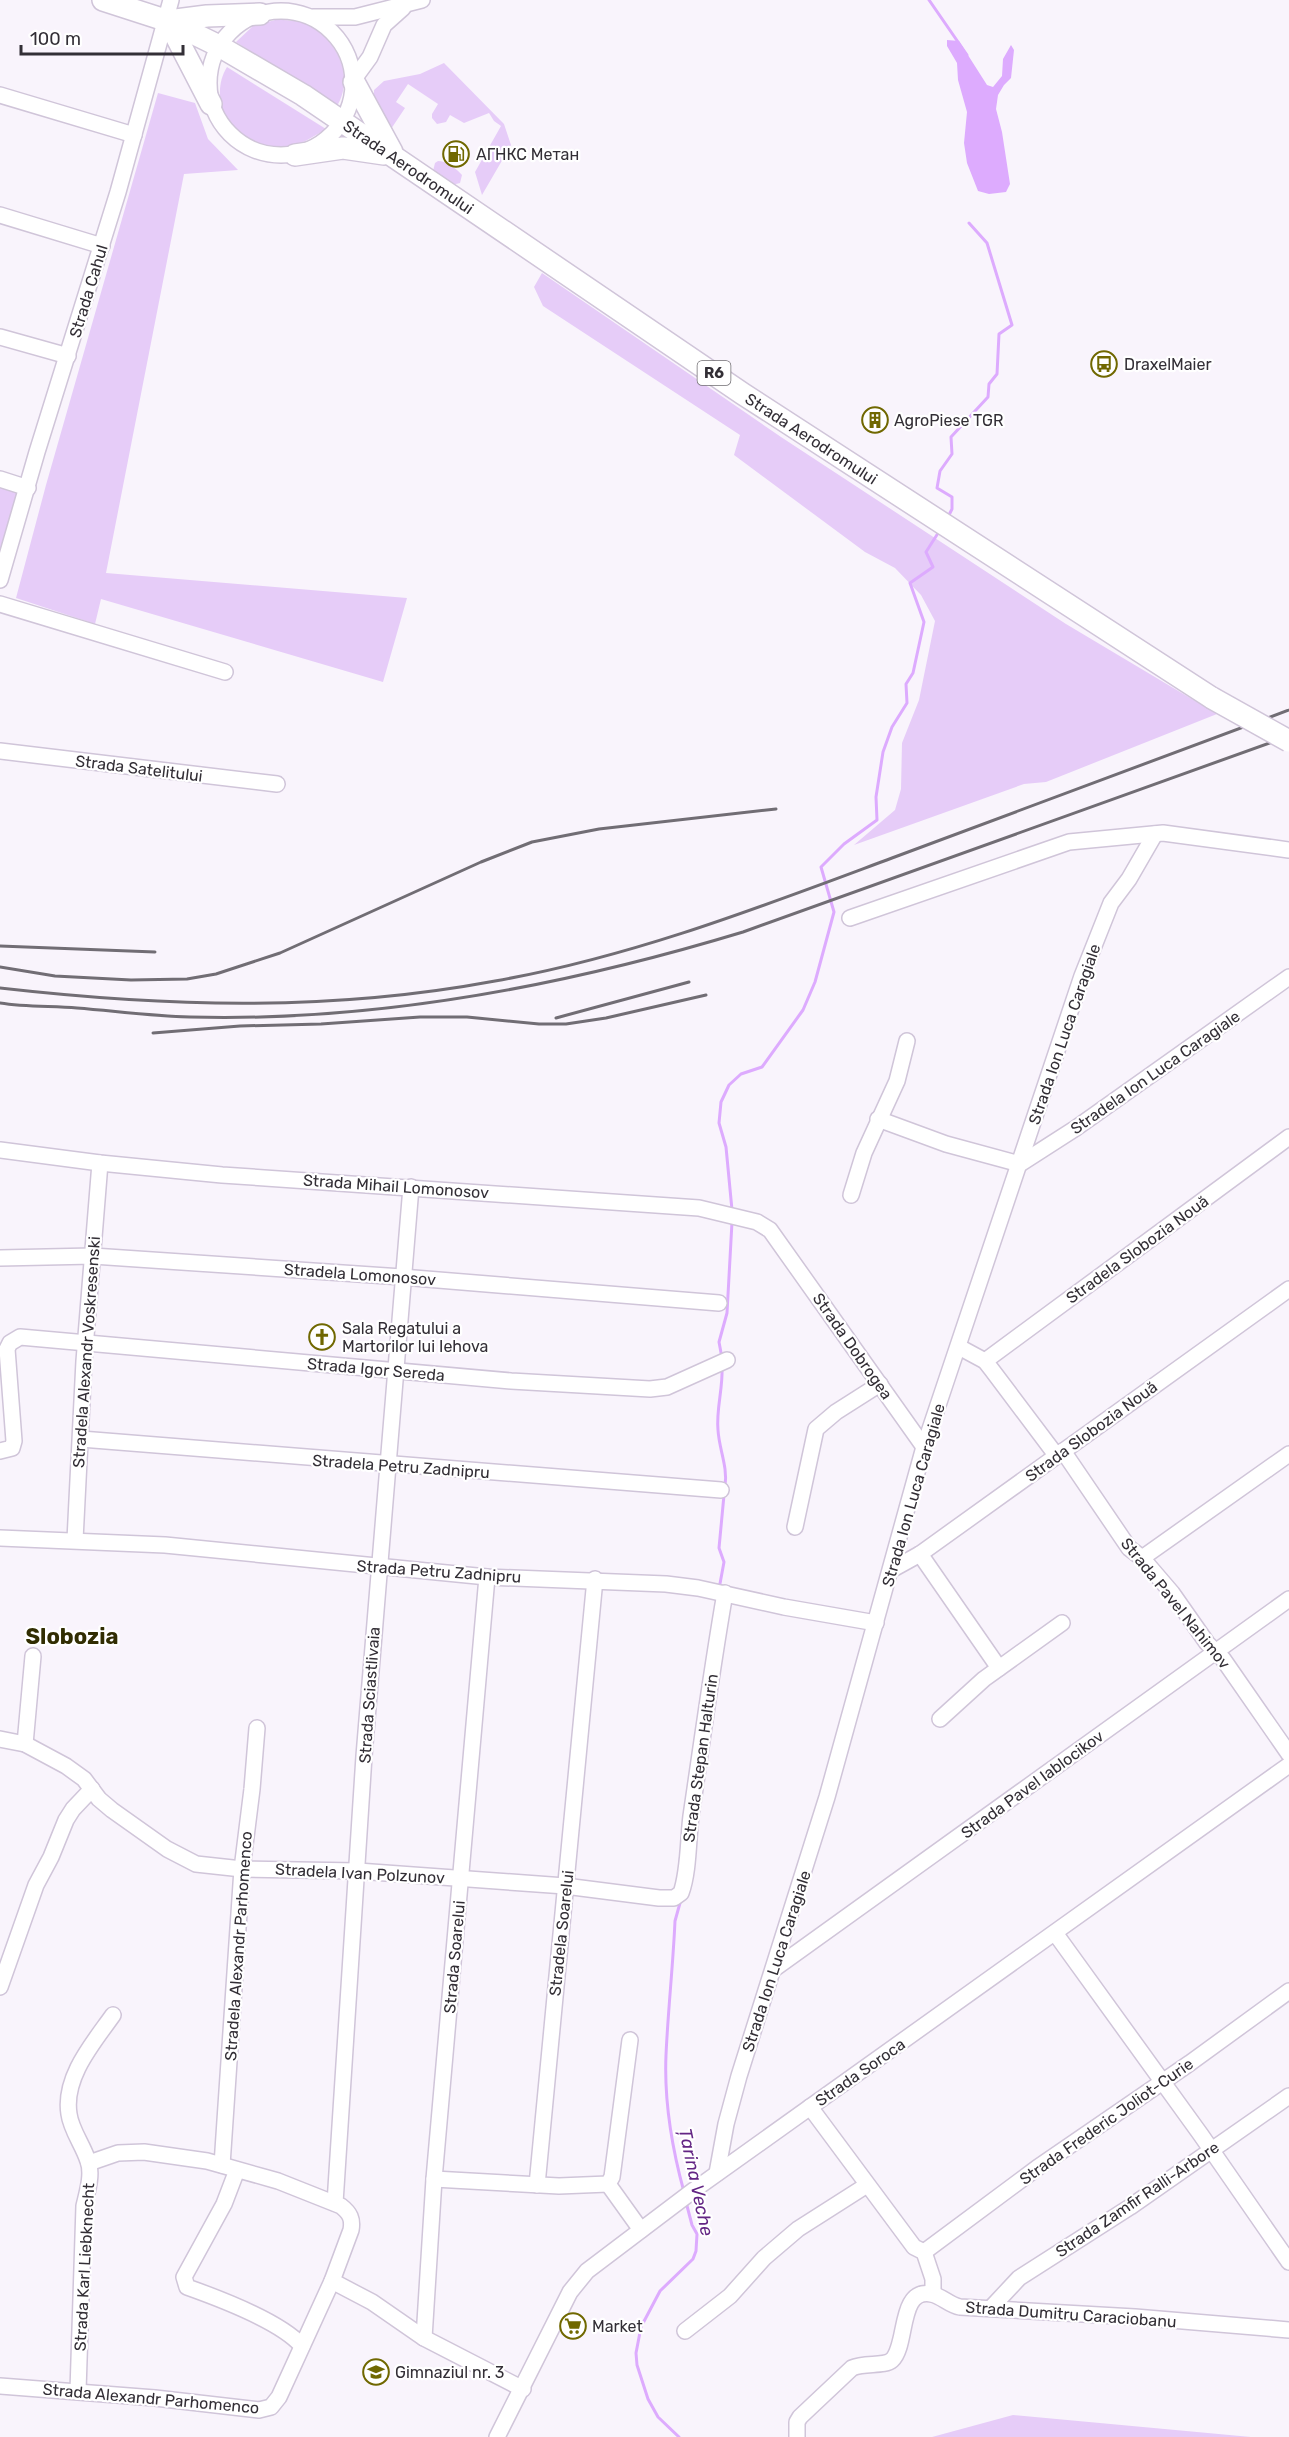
<svg xmlns="http://www.w3.org/2000/svg" width="1289" height="2437" viewBox="0 0 1289 2437" font-family="Rubik,sans-serif">
<style>
.green{fill:#e6ccf8}
.water{fill:#ddabfe}
.lines{fill:none;stroke-linecap:round;stroke-linejoin:round}
.stream{stroke:#ddabfe;stroke-width:3}
.minor-casing{stroke:#d0c5d9;stroke-width:18}
.highway-casing{stroke:#d0c5d9;stroke-width:24}
.minor{stroke:#fff;stroke-width:15}
.highway{stroke:#fff;stroke-width:21}
.rail{stroke:#716d74;stroke-width:3}
.highway-bridge-casing{stroke:#d0c5d9;stroke-width:24;stroke-linecap:butt}
.highway-bridge{stroke:#fff;stroke-width:21}
.labels{text-anchor:middle;stroke-width:4.5;stroke-linejoin:round;paint-order:stroke}
.shield{fill:#fff;stroke:#706d72;stroke-width:1.5}
.shield-label{font-size:15px;font-weight:bold;fill:#332f36}
.poi-label{font-size:16px;fill:#332f36;stroke:#fff;text-anchor:start}
.street-label{font-size:16px;fill:#332f36;stroke:#fff}
.water-label{font-size:18px;font-style:italic;fill:#632584;stroke:#fff}
.district-label{font-size:22px;font-weight:bold;fill:#312d02;stroke:#fff}
</style>
<rect width="100%" height="100%" fill="#f9f4fc"/>
<g class="green">
<path d="M275 20C286 20 298 20 308 25 337 40 355 76 337 106L236 42 253 26Z"/>
<path d="M444 63 504 124 511 145 482 195 475 172 501 126 494 121 489 113 464 123 450 115 446 122 437 124 432 118V114L438 104 408 84 396 102 405 108 391 129 374 100V90L384 81 420 74Z"/>
<path d="M227 67 326 129C309 140 287 152 266 150 229 145 208 97 227 67Z"/>
<path d="M158 93 195 103 208 139 238 170 184 174 106 573 407 598 383 682 101 599 95 624 16 598 46 485Z"/>
<path d="M438 161C446 161 457 169 462 175L460 183 452 185 433 171 435 163Z"/>
<path d="M542 273 781 437 1066 624 1217 714 1046 782 1024 784 854 845 895 810 901 789 902 743 919 700 935 621 921 595 895 568 865 552 734 455 740 435 543 306 534 287Z"/>
<path d="M0 486 18 491 0 550Z"/>
<path d="M1013 2415 1251 2437H932Z"/>
</g>
<path class="water" d="M947 40 959 41 987 85 993 87 1002 76 1003 59 1011 45 1014 50 1011 78 1004 85 998 95 996 109 1002 132 1010 184 1006 192 989 194 978 191 967 163 964 143 967 112 958 80 957 63 947 46Z"/>
<g class="lines">
<g class="stream">
<path d="M929 0 967 55"/>
<path d="M948 517 952 509V497L937 488 940 471 952 454 951 437 988 397 989 384 997 374 999 334 1012 325 987 243 969 223"/>
<path d="M732 1210 726 1147 719 1123 721 1102 729 1085 741 1074 762 1067 803 1010 815 982 834 912 821 867 844 844 877 820 876 797 883 752 892 727 907 703 906 684 913 673 924 622 910 583 933 567 926 552 940 530"/>
<path d="M722 1358 719 1342 727 1313 732 1222"/>
<path d="M722 1368C723 1389 716 1409 718 1430 719 1449 728 1467 725 1486"/>
<path d="M719 1589 724 1562 719 1548 724 1495"/>
<path d="M679 1874 681 1851"/>
<path d="M680 1903 675 1921C673 1966 668 2010 666 2055 664 2101 672 2148 684 2192"/>
<path d="M679 2437 658 2417 648 2399 637 2365 636 2353 641 2327 660 2291 693 2259 696 2251 697 2234 692 2225 686 2202"/>
</g>
<g class="minor-casing">
<g id="minor">
<circle cx="281" cy="83" r="72"/>
<path d="M313 17H355L422 0"/>
<path d="M354 79 370 57 384 25 403 8"/>
<path d="M0 95 134 135"/>
<path d="M0 215 102 246"/>
<path d="M0 337 68 356"/>
<path d="M0 479 28 488"/>
<path d="M0 580 37 452 118 192 171 0"/>
<path d="M0 604 225 672"/>
<path d="M0 751 277 784"/>
<path d="M850 918 1069 842 1163 833 1289 850"/>
<path d="M878 1119 946 1144 1020 1164 1076 1128 1289 977"/>
<path d="M0 1150 100 1163 222 1175 699 1208 757 1222 770 1230 924 1447"/>
<path d="M851 1195 864 1153 897 1081 907 1041"/>
<path d="M0 1258 93 1256 402 1277 719 1303"/>
<path d="M959 1347 985 1361 992 1370 1056 1455"/>
<path d="M985 1361 1289 1137"/>
<path d="M81 1439 721 1490"/>
<path d="M0 1451 12 1448 14 1441 7 1349 10 1343 20 1337 511 1381 650 1389 667 1387 727 1360"/>
<path d="M1063 1451 1129 1548 1142 1558 1172 1593 1207 1643 1223 1659 1289 1754"/>
<path d="M795 1527 816 1429 836 1412 880 1384"/>
<path d="M0 1538 165 1545 487 1577 666 1584 698 1588 784 1607 876 1623"/>
<path d="M75 1540 84 1361 100 1163"/>
<path d="M920 1554 999 1668"/>
<path d="M1142 1558 1289 1454"/>
<path d="M891 1570 920 1554 1289 1289"/>
<path d="M940 1719 984 1679 1062 1623"/>
<path d="M0 1739 25 1744 66 1766 84 1779 99 1799 112 1810 167 1849 196 1864 242 1869 358 1871 565 1886 659 1898H674L681 1893C689 1871 688 1839 691 1816 702 1742 712 1667 725 1593"/>
<path d="M25 1744 33 1656"/>
<path d="M1055 1933 1201 2135 1289 2262"/>
<path d="M774 1969 1289 1599"/>
<path d="M0 1987 36 1885 51 1857 66 1820 73 1809 92 1789"/>
<path d="M810 2107 914 2247 924 2252 933 2279V2294"/>
<path d="M222 2165 242 1869 252 1789 257 1728"/>
<path d="M237 2170 224 2204 184 2277 187 2287C218 2298 281 2322 302 2346"/>
<path d="M717 2173 726 2124 739 2076 827 1797 924 1447 1082 976 1111 903 1129 879 1155 834"/>
<path d="M434 2179 559 2186 608 2184 612 2177 630 2040"/>
<path d="M608 2184 641 2230"/>
<path d="M537 2185 595 1579"/>
<path d="M335 2203 364 1756 411 1187"/>
<path d="M924 2252 1037 2168 1190 2063 1289 1991"/>
<path d="M332 2281 372 2302 424 2338 523 2389"/>
<path d="M991 2308 1019 2278 1130 2207 1289 2096"/>
<path d="M685 2331 730 2296 764 2258 798 2229 867 2185"/>
<path d="M424 2338 434 2179 487 1577"/>
<path d="M0 2386 155 2398 259 2410 271 2407 279 2397 332 2281 351 2230C353 2219 350 2213 341 2206L278 2181 207 2161 144 2152 118 2153 89 2163"/>
<path d="M78 2391 84 2206C87 2193 93 2174 88 2161 83 2145 71 2130 69 2114 63 2077 94 2042 113 2015"/>
<path d="M497 2437 570 2292 587 2271 694 2190 1289 1765"/>
<path d="M797 2437V2422L800 2417 852 2368C865 2362 884 2367 892 2360 908 2345 898 2288 931 2294 942 2296 949 2305 960 2307L1135 2317 1289 2330"/>
</g>
</g>
<g class="highway-casing">
<g id="highway">
<path id="s1" d="M103 0 168 21 219 46 303 95 743 394 1212 698"/>
<path d="M354 82 392 152"/>
<path d="M211 104 168 21 207 16 260 14"/>
<path d="M295 155 343 148 384 154"/>
</g>
</g>
<use href="#minor" class="minor"/>
<use href="#highway" class="highway"/>
<g class="rail">
<path d="M0 946 155 952"/>
<path d="M0 967 55 976 131 980 187 979 216 974 280 953 481 862 532 842 599 829 776 809"/>
<path d="M0 988C167 1007 329 1012 495 981 632 957 763 906 892 858 1025 808 1157 759 1289 710"/>
<path d="M0 1003C25 1007 51 1006 77 1008 115 1011 152 1016 190 1017 377 1022 565 986 743 932L1289 736"/>
<path d="M556 1018 689 982"/>
<path d="M153 1033 240 1026 321 1024 420 1017H467L539 1024H566L606 1018 706 995"/>
</g>
<g class="highway-bridge-casing">
<path id="highway-bridge" d="M1212 698 1289 741"/>
</g>
<use href="#highway-bridge" class="highway-bridge"/>
</g>
<defs>
<g id="fuel-ring" transform="scale(1.35)"><circle r="9.5" fill="#fff" stroke="#706800" stroke-width="1.5"/><path d="M-5.5-6h7V0h2V4h1.3V-2.5L3-4.5l.8-.8L6-3V5H2.5V1h-1V6h-7ZM-4.2-4.7v3.2H.2V-4.7Z" fill="#706800"/></g>
<g id="bus-ring" transform="scale(1.35)"><circle r="9.5" fill="#fff" stroke="#706800" stroke-width="1.5"/><path d="M-5-6H5V4H4V6H2V4H-2V6H-4V4H-5ZM-3.5-4V0h7V-4ZM-3.5 1.2v1.5H-2V1.2ZM2 1.2v1.5H3.5V1.2Z" fill="#706800"/></g>
<g id="building-ring" transform="scale(1.35)"><circle r="9.5" fill="#fff" stroke="#706800" stroke-width="1.5"/><path d="M-4-6H4V6H1V3H-1V6H-4ZM-2.5-4.3h1.7v1.8h-1.7ZM.8-4.3h1.7v1.8H.8ZM-2.5-1h1.7V.8h-1.7ZM.8-1h1.7V.8H.8Z" fill="#706800"/></g>
<g id="church-ring" transform="scale(1.35)"><circle r="9.5" fill="#fff" stroke="#706800" stroke-width="1.5"/><path d="M-1.2-6h2.4v3.5h3.3v2.4h-3.3V6h-2.4V-.1h-3.3v-2.4h3.3Z" fill="#706800"/></g>
<g id="supermarket-ring" transform="scale(1.35)"><circle r="9.5" fill="#fff" stroke="#706800" stroke-width="1.5"/><path d="M-6-5.5h2.5l.6 2H6L4.5 2H-2.5L-4.4-4H-6ZM-1.5 3.2a1.3 1.3 0 1 0 .1 0ZM3 3.2a1.3 1.3 0 1 0 .1 0Z" fill="#706800"/></g>
<g id="school-ring" transform="scale(1.35)"><circle r="9.5" fill="#fff" stroke="#706800" stroke-width="1.5"/><path d="M0-5L7-2L0 1L-7-2ZM-4 1L0 2.5L4 1V4Q0 6-4 4Z" fill="#706800"/></g>
</defs>
<g fill-rule="evenodd">
<use href="#fuel-ring" x="456" y="154"/>
<use href="#bus-ring" x="1104" y="364"/>
<use href="#building-ring" x="875" y="420"/>
<use href="#church-ring" x="322" y="1337"/>
<use href="#supermarket-ring" x="573" y="2326"/>
<use href="#school-ring" x="376" y="2372"/>
</g>
<g class="labels">
<rect class="shield" x="697.5" y="361" width="33" height="24" rx="4.5"/>
<g class="shield-label">
<text x="714" y="378">R6</text>
</g>
<g class="poi-label">
<text x="476" y="160">АГНКС Метан</text>
<text x="1124" y="370">DraxelMaier</text>
<text x="894" y="426">AgroPiese TGR</text>
<text x="342" y="1334">Sala Regatului a<tspan x="342" dy="18">Martorilor lui Iehova</tspan></text>
<text x="592" y="2332">Market</text>
<text x="395" y="2378">Gimnaziul nr. 3</text>
</g>
<g class="street-label">
<text dy="6" stroke="none"><textPath href="#s1" startOffset="350">Strada Aerodromului</textPath></text>
<text transform="translate(88 291) rotate(-73)" y="6">Strada Cahul</text>
<text dy="6" stroke="none"><textPath href="#s1" startOffset="836">Strada Aerodromului</textPath></text>
<text transform="translate(139 768) rotate(7)" y="6">Strada Satelitului</text>
<text transform="translate(1064 1034) rotate(-71)" y="6">Strada Ion Luca Caragiale</text>
<text transform="translate(1155 1072) rotate(-35)" y="6">Stradela Ion Luca Caragiale</text>
<text transform="translate(396 1186) rotate(4)" y="6">Strada Mihail Lomonosov</text>
<text transform="translate(1137 1249) rotate(-36)" y="6">Stradela Slobozia Nouă</text>
<text transform="translate(360 1274) rotate(4)" y="6">Stradela Lomonosov</text>
<text transform="translate(853 1346) rotate(55)" y="6">Strada Dobrogea</text>
<text transform="translate(86 1352) rotate(-86)" y="6">Stradela Alexandr Voskresenski</text>
<text transform="translate(376 1369) rotate(5)" y="6">Strada Igor Sereda</text>
<text transform="translate(1091 1431) rotate(-36)" y="6">Strada Slobozia Nouă</text>
<text transform="translate(401 1466) rotate(4)" y="6">Stradela Petru Zadnipru</text>
<text transform="translate(913 1495) rotate(-74)" y="6">Strada Ion Luca Caragiale</text>
<text transform="translate(439 1571) rotate(4)" y="6">Strada Petru Zadnipru</text>
<text transform="translate(1176 1603) rotate(51)" y="6">Strada Pavel Nahimov</text>
<text transform="translate(369 1695) rotate(-86)" y="6">Strada Sciastlivaia</text>
<text transform="translate(700 1758) rotate(-82)" y="6">Strada Stepan Halturin</text>
<text transform="translate(1032 1784) rotate(-36)" y="6">Strada Pavel Iablocikov</text>
<text transform="translate(360 1873) rotate(3)" y="6">Stradela Ivan Polzunov</text>
<text transform="translate(561 1933) rotate(-84)" y="6">Stradela Soarelui</text>
<text transform="translate(238 1946) rotate(-86)" y="6">Stradela Alexandr Parhomenco</text>
<text transform="translate(454 1957) rotate(-85)" y="6">Strada Soarelui</text>
<text transform="translate(776 1961) rotate(-72)" y="6">Strada Ion Luca Caragiale</text>
<text transform="translate(860 2072) rotate(-35)" y="6">Strada Soroca</text>
<text transform="translate(1106 2121) rotate(-35)" y="6">Strada Frederic Joliot-Curie</text>
<text transform="translate(1137 2199) rotate(-34)" y="6">Strada Zamfir Ralli-Arbore</text>
<text transform="translate(84 2267) rotate(-87)" y="6">Strada Karl Liebknecht</text>
<text transform="translate(1071 2314) rotate(4)" y="6">Strada Dumitru Caraciobanu</text>
<text transform="translate(151 2398) rotate(5)" y="6">Strada Alexandr Parhomenco</text>
</g>
<g class="water-label">
<text transform="translate(696 2182) rotate(78)" y="6">Țarina Veche</text>
</g>
<g class="district-label">
<text x="72" y="1644">Slobozia</text>
</g>
</g>
<path d="M21 45v9h162v-9" fill="none" stroke="#332f36" stroke-width="3"/>
<text x="30" y="45" font-size="18" fill="#332f36" stroke="#ffffff" stroke-width="4.5" paint-order="stroke">100 m</text>
</svg>
